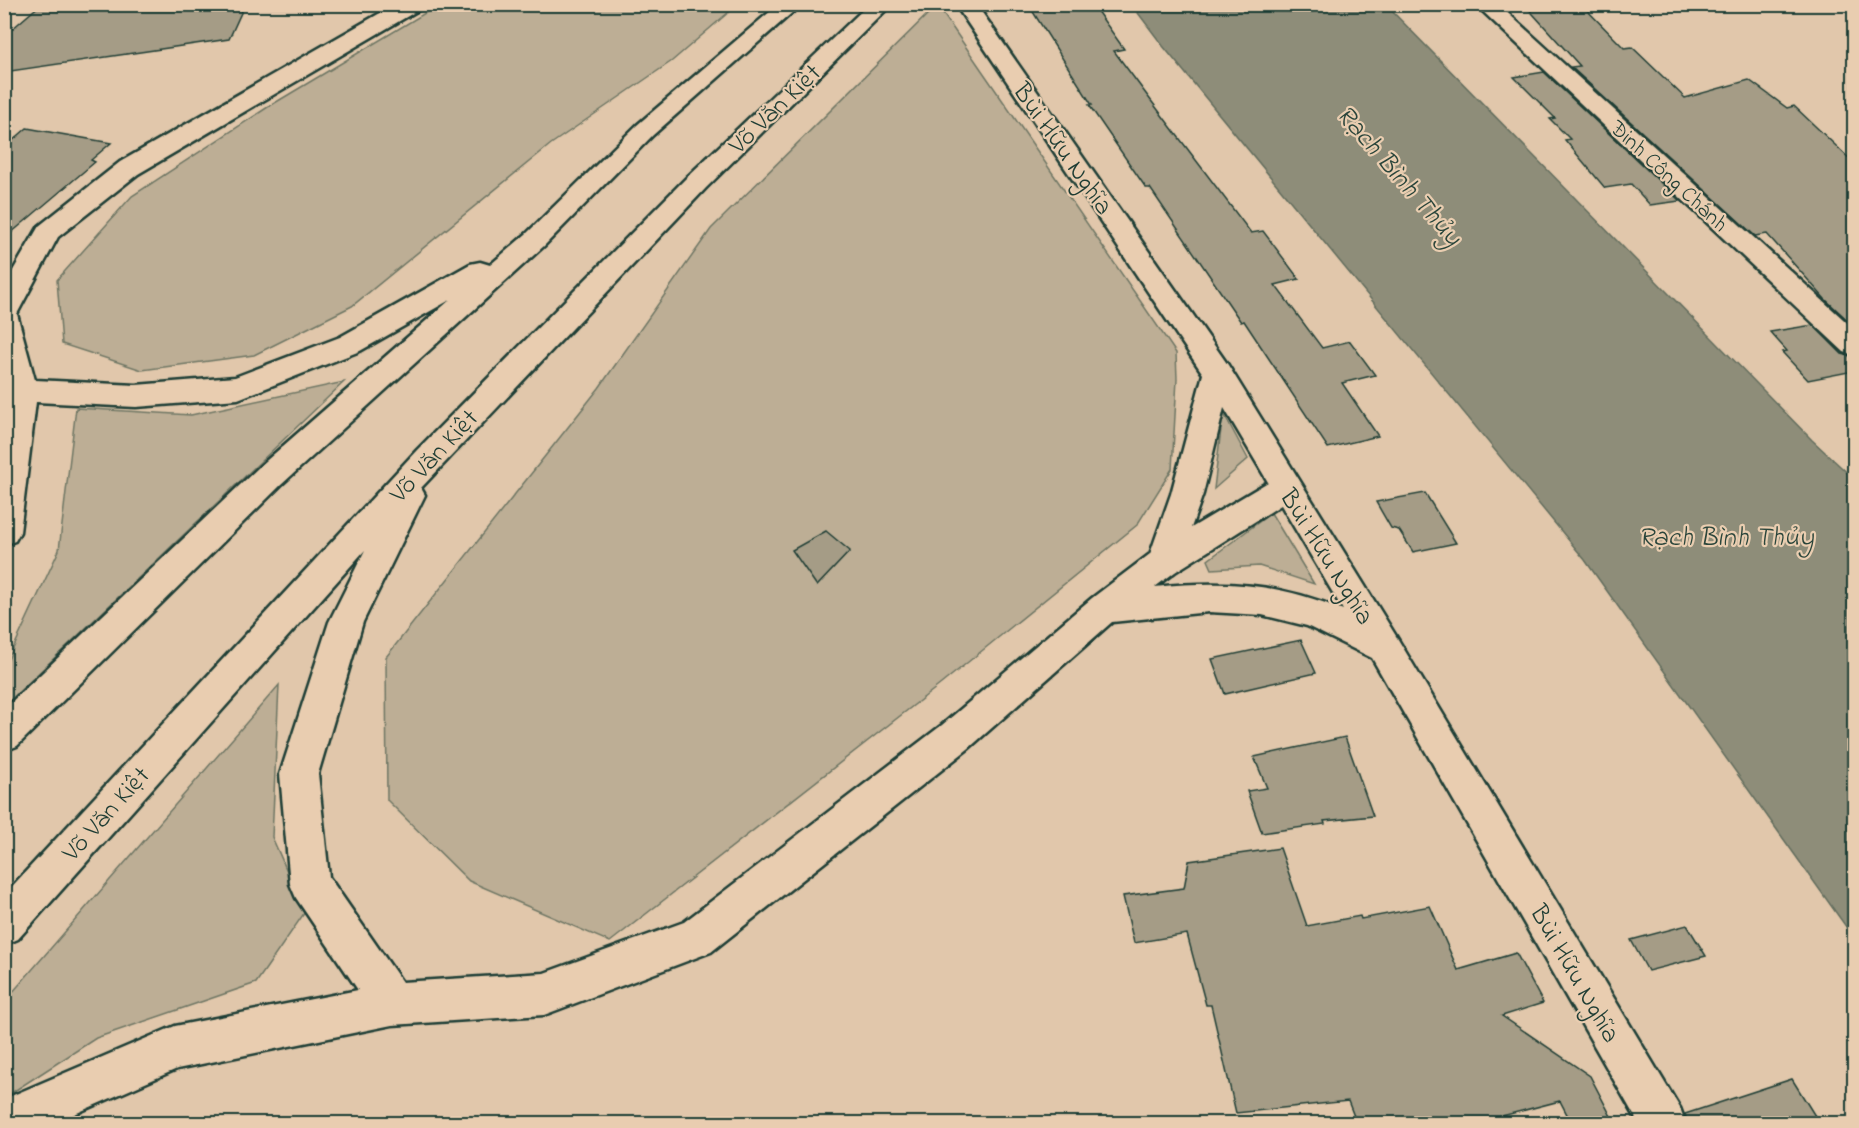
<svg xmlns="http://www.w3.org/2000/svg" width="1859" height="1128" viewBox="0 0 1859 1128" font-family="'Indie Flower',sans-serif">
<style>
.green{fill:#bdae95;stroke:#6e7664;stroke-width:1.5}
.water{fill:#8e8d79;stroke:#626d5d;stroke-width:1.5}
.building{fill:#a59c86;stroke:#1f3d34;stroke-width:1.5}
.lines{fill:none;stroke-linecap:round;stroke-linejoin:round}
.tertiary-casing{stroke:#1f3d34;stroke-width:5}
.secondary-casing{stroke:#1f3d34;stroke-width:5}
.tertiary{fill:#e9cdb0;fill-rule:evenodd}
.secondary{fill:#e9cdb0;fill-rule:evenodd}
.labels{text-anchor:middle;stroke-width:4.5;stroke-linejoin:round;paint-order:stroke}
.far-street-label{font-size:22px;fill:#1f3d34;stroke:#e9cdb0}
.street-label{font-size:26px;fill:#1f3d34;stroke:#e9cdb0}
.water-label{font-size:27px;font-style:italic;fill:#2a453b;stroke:#e9cdb0}
</style>
<rect width="100%" height="100%" fill="#e1c7ab"/>
<filter id="ink" filterUnits="userSpaceOnUse"><feTurbulence type="fractalNoise" baseFrequency=".0167" numOctaves="2"/><feDisplacementMap in="SourceGraphic" scale="12" xChannelSelector="R" yChannelSelector="G"/><feConvolveMatrix kernelMatrix="1 2 1 2 8 2 1 2 1" color-interpolation-filters="sRGB"/></filter>
<g filter="url(#ink)">
<g class="green">
<path d="M440 4 737 5 672 61 551 144 352 306 254 355 142 370 62 344 57 280 132 196 268 107Z"/>
<path d="M937 5 1176 353 1177 379 1172 469 1137 525 941 684 610 942 469 881 387 800 386 657 599 388 711 229Z"/>
<path d="M344 382 5 705V666L59 550 76 408 191 415Z"/>
<path d="M1223 412 1248 459 1214 489Z"/>
<path d="M1271 513 1314 584 1259 566 1212 569 1208 560Z"/>
<path d="M279 685 272 837 305 912 256 983 96 1038 5 1097V1001Z"/>
</g>
<path class="water" d="M1132 5H1386L1812 440 1854 479V938L1585 560 1163 46Z"/>
<g class="building">
<path d="M41 4H137L195 9 200 4H245L229 39 4 72V36Z"/>
<path d="M1028 4H1092L1124 49 1114 51 1146 94 1251 233 1263 231 1299 279 1275 285 1322 348 1350 341 1375 375 1342 383 1378 436 1328 448 1244 321 1241 322 1150 188H1146L1089 105H1092Z"/>
<path d="M1524 4H1581L1624 48 1632 47 1685 98 1749 80 1787 108 1794 106 1854 163V326L1825 299 1767 234 1755 236 1571 67 1580 66Z"/>
<path d="M1544 72 1680 201 1650 205 1631 184 1605 188 1565 140 1570 139 1550 119 1555 118 1514 77Z"/>
<path d="M27 128 111 143 91 160 95 162 4 239V148Z"/>
<path d="M1813 325 1842 354 1854 357V371L1808 380 1782 352 1787 351 1770 332Z"/>
<path d="M1425 493 1456 543 1413 552 1399 530 1391 528 1376 502Z"/>
<path d="M826 531 850 551 817 586 792 550Z"/>
<path d="M1301 640 1316 673 1225 694 1212 659Z"/>
<path d="M1345 737 1373 816 1324 821 1325 824 1262 833 1247 791 1267 788 1254 757Z"/>
<path d="M1280 848 1307 926 1360 916 1361 919 1430 906 1458 970 1516 953 1543 1003 1502 1016 1590 1076 1615 1124H1572L1560 1101 1471 1124H1357L1348 1101 1236 1113 1211 1005H1206L1187 934 1134 943 1123 896 1184 888 1189 861Z"/>
<path d="M1687 925 1706 956 1648 971 1631 940Z"/>
<path d="M1792 1079 1820 1124H1688L1685 1114Z"/>
</g>
<g class="lines">
<g class="tertiary-casing">
<path id="tertiary" d="M1475 4H1498L1854 329V355L1844 352Z"/>
</g>
<g class="secondary-casing">
<g id="secondary">
<path d="M396 4H422L420 9 138 174 58 237 17 314 35 380 136 385 235 377 340 337 470 264 480 262 490 265 526 234 637 125 779 4H802L653 135 544 246 281 485 17 746 4 751V709L259 467 450 300 360 351 238 399 136 407 36 402 20 532 15 541 4 545V416L8 390 4 375V286L39 226 120 162Z"/>
<path d="M869 4H892L706 188 421 488 425 495 363 622 318 774 329 877 402 982 544 973 684 922 942 725 1092 598 1150 554 1171 494 1203 374 955 4H976L1228 365 1396 636 1680 1108 1686 1124H1639L1372 658 1307 626 1262 615 1209 612 1112 622 968 749 711 952 544 1015 392 1025 177 1069 52 1124H4V1099L175 1026 358 990 296 898 290 884 280 774 329 622 365 550 18 939 4 945V895L417 450 688 176ZM1224 408 1268 482 1191 528 1203 494ZM1281 505 1343 610C1280 583 1223 580 1155 587L1175 572Z"/>
</g>
</g>
<use href="#tertiary" class="tertiary"/>
<use href="#secondary" class="secondary"/>
</g>
</g>
<g class="labels">
<g class="far-street-label">
<text transform="translate(1670 175) rotate(43)" y="8">Đinh Công Chánh</text>
</g>
<g class="street-label">
<text transform="translate(774 108) rotate(-44)" y="9">Võ Văn Kiệt</text>
<text transform="translate(1064 148) rotate(55)" y="9">Bùi Hữu Nghĩa</text>
<text transform="translate(433 455) rotate(-47)" y="9">Võ Văn Kiệt</text>
<text transform="translate(1328 556) rotate(58)" y="9">Bùi Hữu Nghĩa</text>
<text transform="translate(105 813) rotate(-48)" y="9">Võ Văn Kiệt</text>
<text transform="translate(1576 973) rotate(60)" y="9">Bùi Hữu Nghĩa</text>
</g>
<g class="water-label">
<text transform="translate(1400 175) rotate(49)" y="9">Rạch Bình Thủy</text>
<text x="1726" y="545">Rạch Bình Thủy</text>
</g>
</g>
<rect width="1859" height="1128" fill="none" stroke="#e9cdb0" stroke-width="24"/>
<rect x="12" y="12" width="1835" height="1104" fill="none" stroke="#1f3d34" stroke-width="2" filter="url(#ink)"/>
</svg>
